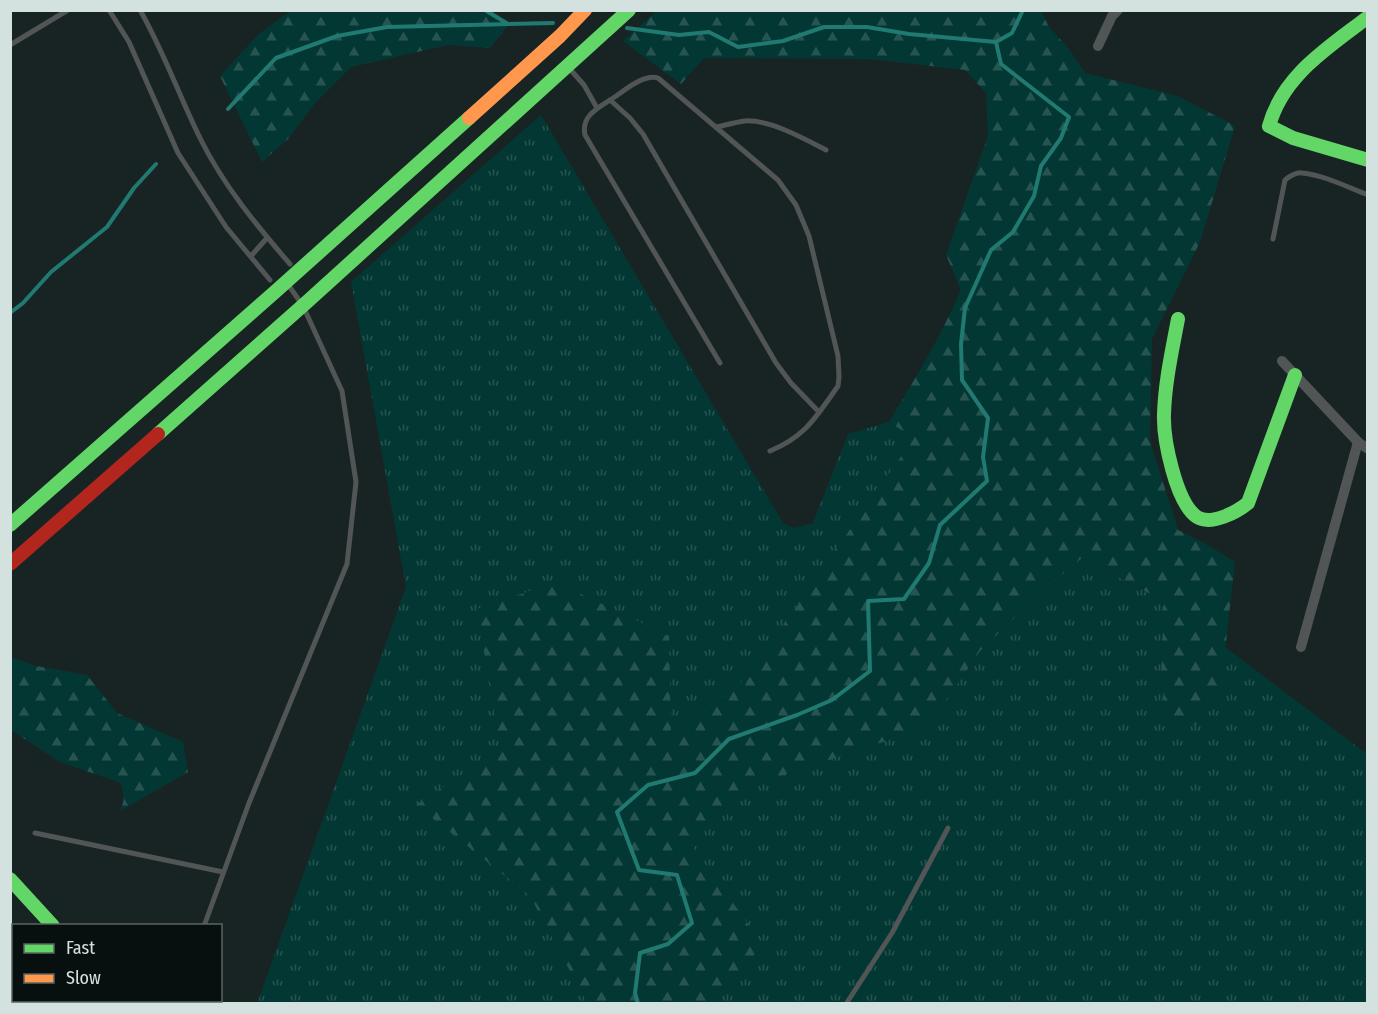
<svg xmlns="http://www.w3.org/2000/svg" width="1378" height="1014" viewBox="0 0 1378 1014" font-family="'Fira Sans Condensed',sans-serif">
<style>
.grass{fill:url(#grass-tufts)}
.forest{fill:url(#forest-firs)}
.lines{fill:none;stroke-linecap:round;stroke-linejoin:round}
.stream{stroke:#217a71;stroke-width:4}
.building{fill:url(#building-back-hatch);stroke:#4e5957;stroke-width:1.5}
.lane{stroke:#515555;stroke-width:5}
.street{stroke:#515555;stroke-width:10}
.fast{stroke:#63d668;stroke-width:14}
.slow{stroke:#ff974d;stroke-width:14}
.jam{stroke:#b3261e;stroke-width:14}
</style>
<defs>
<pattern id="grass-tufts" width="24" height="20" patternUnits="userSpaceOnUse" patternTransform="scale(1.5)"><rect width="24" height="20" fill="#033733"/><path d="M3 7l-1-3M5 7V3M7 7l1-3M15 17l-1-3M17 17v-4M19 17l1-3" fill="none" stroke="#275450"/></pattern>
<pattern id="forest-firs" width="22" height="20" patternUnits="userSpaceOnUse" patternTransform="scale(1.5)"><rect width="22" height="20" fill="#033733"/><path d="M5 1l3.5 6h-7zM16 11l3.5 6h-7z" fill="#275450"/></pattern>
<pattern id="building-back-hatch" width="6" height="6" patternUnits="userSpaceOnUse" patternTransform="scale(1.5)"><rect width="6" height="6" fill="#2a3c3a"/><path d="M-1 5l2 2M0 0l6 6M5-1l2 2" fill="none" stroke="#485856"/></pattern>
</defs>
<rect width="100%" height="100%" fill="#182423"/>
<path class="grass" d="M541 115 783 523 794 528 813 523 848 434 889 422 987 481 1082 558 1164 601 1367 754V1003L257 1004 406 587 351 282Z"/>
<g class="forest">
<path d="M658 10 1041 11 1049 27 1069 49 1085 73 1178 96 1235 126 1200 242 1152 339 1150 441 1178 530 1206 544 1235 562 1222 678 1206 718 1182 732 1167 718 1161 679 1164 601 1082 558 1042 591 980 651 947 699 916 731 763 782 689 841 763 945 712 1003H587L530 896 416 805 500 749 477 609 556 582 669 636 671 739 747 677 914 438 889 422C915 379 941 336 961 290L946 255 988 136 986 93 965 70 870 59 704 58 681 84 623 41Z"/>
<path d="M290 11H485L509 24 490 48 448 45 351 67 315 103 288 139 262 162 220 76 259 34Z"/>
<path d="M10 657 36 666 87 675 117 713 183 742 188 772 120 811 124 799 121 783 60 762 11 730Z"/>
</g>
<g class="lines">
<g class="stream">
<path d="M485 10 508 24"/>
<path d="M627 28 679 35 709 32 738 47 783 41 824 27H867L909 34 996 42"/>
<path d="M228 109 276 58 337 36 387 27 553 23"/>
<path d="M10 313 23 303 51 272 107 227 134 188 156 164"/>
<path d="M638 1004 635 993 640 953 668 944 692 923 677 875 639 870 617 812 648 785 695 773 729 739 797 715 832 700 870 671 868 601 904 599 929 563 940 525 987 481 983 457 988 418 962 380 961 344 965 308 991 250 1013 232 1034 196 1041 166 1061 138 1069 117 1001 64 996 42 1012 33 1023 10"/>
</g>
</g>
<path class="building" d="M10 958 14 962V987L10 984Z"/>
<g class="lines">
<g class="lane">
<path d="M109 10 129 42 178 153 226 227 270 280"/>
<path d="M140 10C164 52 180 98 201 140 224 186 257 226 290 264"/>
<path d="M10 45 68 10"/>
<path d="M569 68 584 85 597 108"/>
<path d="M610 100C622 93 643 73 658 78L778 180 796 205 809 236 838 356 839 377 838 386C816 417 806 436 770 451"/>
<path d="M717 127C726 125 736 122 745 121 769 119 805 139 826 150"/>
<path d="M1273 239 1285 180C1290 176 1296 172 1302 173 1324 175 1347 187 1368 195"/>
<path d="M251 256 267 238"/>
<path d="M720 363 585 135C581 117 596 109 610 100L630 118 643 134 776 363 791 383 819 412"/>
<path d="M35 833 223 872"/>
<path d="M204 926 249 803 347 564 356 482 342 391 303 306 287 283"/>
<path d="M846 1004 892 933 948 828"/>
</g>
<g class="street">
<path d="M1098 46 1112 16 1118 10"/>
<path d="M1282 361 1358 442 1368 449"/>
<path d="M1301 647 1358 442"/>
<path d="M127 1000 130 1004"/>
</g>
<g class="fast">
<path d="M1368 17C1328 48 1283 75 1269 126L1293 138 1368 160"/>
<path d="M1178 319C1172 351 1165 382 1164 414 1163 439 1176 503 1197 517 1211 526 1237 512 1248 503L1295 375"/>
<path d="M158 434 308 301 629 10"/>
<path d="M10 525 276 291 469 118"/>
<path d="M10 879 53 926"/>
</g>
<path class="slow" d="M469 118 560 36 585 10"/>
<path class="jam" d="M10 564 158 434"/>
</g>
<rect width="1378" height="1014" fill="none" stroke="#d4e2df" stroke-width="24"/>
<rect x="12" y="924" width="210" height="78" fill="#07100f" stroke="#596462" stroke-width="1.5"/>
<rect x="24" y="944" width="30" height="9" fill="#63d668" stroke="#596462" stroke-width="1.5"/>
<text x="66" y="954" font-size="18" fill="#d4e2df">Fast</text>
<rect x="24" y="974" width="30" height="9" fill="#ff974d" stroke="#596462" stroke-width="1.5"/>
<text x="66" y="984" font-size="18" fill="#d4e2df">Slow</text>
</svg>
